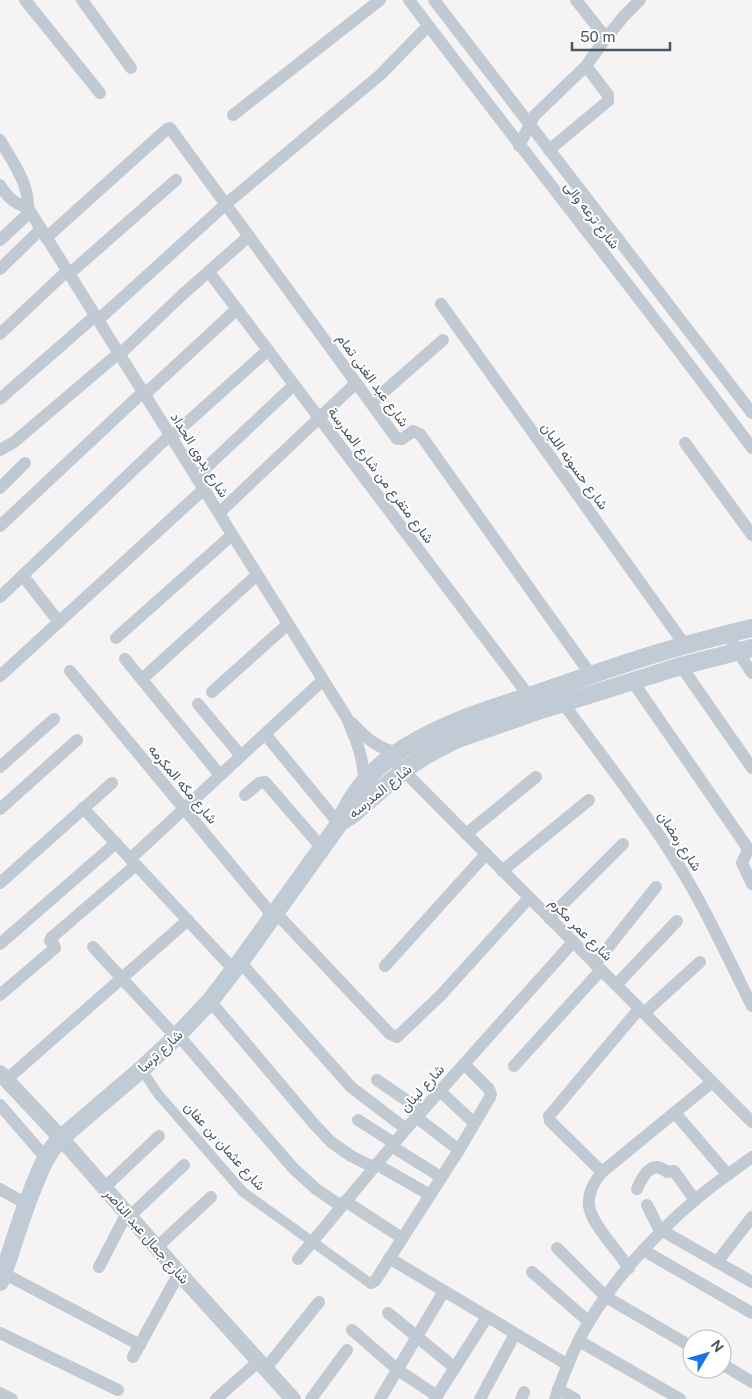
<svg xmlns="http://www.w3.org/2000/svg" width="752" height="1399" viewBox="0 0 752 1399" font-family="'Public Sans',Vazirmatn,sans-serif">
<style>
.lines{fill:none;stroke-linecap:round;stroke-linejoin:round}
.pedestrian{stroke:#c1cad2;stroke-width:10}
.minor{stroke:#c1cad2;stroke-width:12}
.tertiary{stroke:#c1cad2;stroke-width:16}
.secondary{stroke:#c1cbd6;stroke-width:18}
.labels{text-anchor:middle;stroke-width:4;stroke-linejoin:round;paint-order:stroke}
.street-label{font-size:14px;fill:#4a5661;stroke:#fff}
</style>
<rect width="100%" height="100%" fill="#f5f3f3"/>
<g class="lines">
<path class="pedestrian" d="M143 1068 146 1076 158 1094 243 1192 367 1281 371 1283"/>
<g class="minor">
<path d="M25 0 100 93"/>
<path d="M82 0 131 68"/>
<path d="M409 0C522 150 640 297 752 448"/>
<path d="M434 0 752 413"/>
<path d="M576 0 606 38"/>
<path d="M233 115 380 0"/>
<path d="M0 140C12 161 29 183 28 208"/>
<path d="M519 146 534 116 586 66 606 38 624 16 640 0"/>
<path d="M549 150 608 101V95L586 66"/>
<path d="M0 185C7 197 14 203 28 208"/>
<path d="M28 208 347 718C356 740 364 758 364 783"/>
<path d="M46 238 167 129 170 128 397 439H402L413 431 420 434 591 675"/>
<path d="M0 240 30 212"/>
<path d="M0 269 41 229"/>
<path d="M209 272 529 696"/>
<path d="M69 274 176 180"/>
<path d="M441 304 685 645"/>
<path d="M98 320 226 204 380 75 428 26"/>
<path d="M0 334 67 271"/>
<path d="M119 355 182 295 249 236"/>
<path d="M145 394 237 309"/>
<path d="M0 399 95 316"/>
<path d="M371 403 443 340"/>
<path d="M171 437 268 350"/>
<path d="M685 443 752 535"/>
<path d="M0 450 14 442 119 353"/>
<path d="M196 477 294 385"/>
<path d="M0 488 25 463"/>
<path d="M219 513 356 383"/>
<path d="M0 526 143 392"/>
<path d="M23 576 59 622"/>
<path d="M0 597 170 435"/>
<path d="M728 634 738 652 752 673"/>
<path d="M116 638 232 535"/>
<path d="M125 659 220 775"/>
<path d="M681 666 752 768"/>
<path d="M70 671 273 916"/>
<path d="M0 676 204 489"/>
<path d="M142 679 257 575"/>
<path d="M633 682 747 847V852L742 863 752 884"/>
<path d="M212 692 288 624"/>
<path d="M563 703C600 754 640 804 674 858 704 905 727 956 752 1006"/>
<path d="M198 704 241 756"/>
<path d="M352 723C367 739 376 747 397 753"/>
<path d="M265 734 339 824"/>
<path d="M398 765 752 1122"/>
<path d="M0 767 54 719"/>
<path d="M245 795 259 783 265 782 322 848"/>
<path d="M83 808 234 970"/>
<path d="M0 809 77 740"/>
<path d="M466 834 536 777"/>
<path d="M130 859 323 680"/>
<path d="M502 871 589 800"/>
<path d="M0 883 112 783"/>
<path d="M275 912 390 1034 397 1037 441 995 529 898"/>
<path d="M549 918 623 844"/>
<path d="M0 944 116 843"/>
<path d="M93 947 176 1037"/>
<path d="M240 962 351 1087 406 1129"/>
<path d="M595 964 656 887"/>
<path d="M385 966 486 854"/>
<path d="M616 985 677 921"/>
<path d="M0 995 55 948 54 945 50 941 51 938 136 865"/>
<path d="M210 1001 314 1124 331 1142 351 1156 373 1167"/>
<path d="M644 1013 700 962"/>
<path d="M178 1035 294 1169 316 1189 341 1206"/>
<path d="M514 1066 601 970"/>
<path d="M6 1080 188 920"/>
<path d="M377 1080 422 1111"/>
<path d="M440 1091 474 1123"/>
<path d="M0 1105 45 1157"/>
<path d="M675 1113 728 1175"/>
<path d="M416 1117 459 1150"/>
<path d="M358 1120 394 1143"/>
<path d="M391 1146 441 1177"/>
<path d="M376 1164 430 1195"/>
<path d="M602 1172 550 1121 549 1116 639 1009"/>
<path d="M105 1187 159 1136"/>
<path d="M0 1189 26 1204"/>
<path d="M637 1189C643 1175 652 1159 667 1172L674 1171 695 1200"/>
<path d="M345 1201 402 1238"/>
<path d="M647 1205 660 1231"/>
<path d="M130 1216 184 1165"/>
<path d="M661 1230 752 1282"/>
<path d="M157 1247 211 1197"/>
<path d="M557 1248 606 1297 692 1347"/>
<path d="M643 1250 752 1313"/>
<path d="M389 1258 568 1365"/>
<path d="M298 1259 406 1129 573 942"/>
<path d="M717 1262 752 1217"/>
<path d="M99 1267 127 1213"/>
<path d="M629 1268C622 1258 614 1248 607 1239 588 1214 580 1199 602 1172L712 1082"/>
<path d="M532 1272 589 1322"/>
<path d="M3 1273 140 1345"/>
<path d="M371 1283 375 1281 459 1150 490 1097 491 1094 489 1089 464 1064"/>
<path d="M388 1313 455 1368"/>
<path d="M352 1330 398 1370 437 1396"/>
<path d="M0 1333 118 1390"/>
<path d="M579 1341 680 1399"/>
<path d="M133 1357 179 1273"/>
<path d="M722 1364 752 1382"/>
<path d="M266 1368 319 1302"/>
<path d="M558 1389 575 1399"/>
<path d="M0 1393 12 1399"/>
<path d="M216 1399 259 1361"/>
<path d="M311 1399 347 1350"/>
<path d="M380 1399 444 1291"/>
<path d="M435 1399 487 1317"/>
<path d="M480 1399 515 1334"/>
<path d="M521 1399 524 1392"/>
<path d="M555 1399C564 1373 574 1346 589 1322 615 1278 655 1234 694 1201 712 1185 733 1171 752 1157"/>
</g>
<path class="tertiary" d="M0 1073 61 1138 179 1273 293 1399"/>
<g class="secondary">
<path d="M341 822 352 815 404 770 423 757 455 740 535 712 681 666 752 648"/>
<path d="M0 1282C12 1251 20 1219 33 1188 41 1168 46 1154 61 1138L143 1068 176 1037 210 1001 240 962 339 824C350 797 369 773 392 756 436 724 491 709 541 692 589 676 637 658 686 645 708 639 730 633 752 628"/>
</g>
</g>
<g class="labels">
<g class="street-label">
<text transform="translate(592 215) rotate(52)" y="5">شارع ترعه والى</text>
<text transform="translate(373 380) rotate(54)" y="5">شارع عبد الغنى تمام</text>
<text transform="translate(200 455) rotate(58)" y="5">شارع بدوى الحداد</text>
<text transform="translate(575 466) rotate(54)" y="5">شارع حسونه اللبان</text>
<text transform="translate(381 475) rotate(53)" y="5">شارع متفرع من شارع المدرسة</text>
<text transform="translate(183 784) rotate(50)" y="5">شارع مكه المكرمه</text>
<text transform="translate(380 791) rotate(-39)" y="5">شارع المدرسه</text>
<text transform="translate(680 841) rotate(57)" y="5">شارع رمضان</text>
<text transform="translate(581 929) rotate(45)" y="5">شارع عمر مكرم</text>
<text transform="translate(160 1051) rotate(-43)" y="5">شارع ترسا</text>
<text transform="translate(422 1088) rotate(-48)" y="5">شارع لبنان</text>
<text transform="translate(225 1146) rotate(48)" y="5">شارع عثمان بن عفان</text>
<text transform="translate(147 1236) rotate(49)" y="5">شارع جمال عبد الناصر</text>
</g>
</g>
<g transform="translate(707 1354) rotate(52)"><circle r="24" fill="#ffffff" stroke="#b7bbc0"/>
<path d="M0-4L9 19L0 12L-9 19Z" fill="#1a73e8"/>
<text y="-8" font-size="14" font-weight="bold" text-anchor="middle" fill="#4a5661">N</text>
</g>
<path d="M572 42v8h98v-8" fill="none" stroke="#4a5661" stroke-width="2.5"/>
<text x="580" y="42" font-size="15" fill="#4a5661" stroke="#ffffff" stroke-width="4" paint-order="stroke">50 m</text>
</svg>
